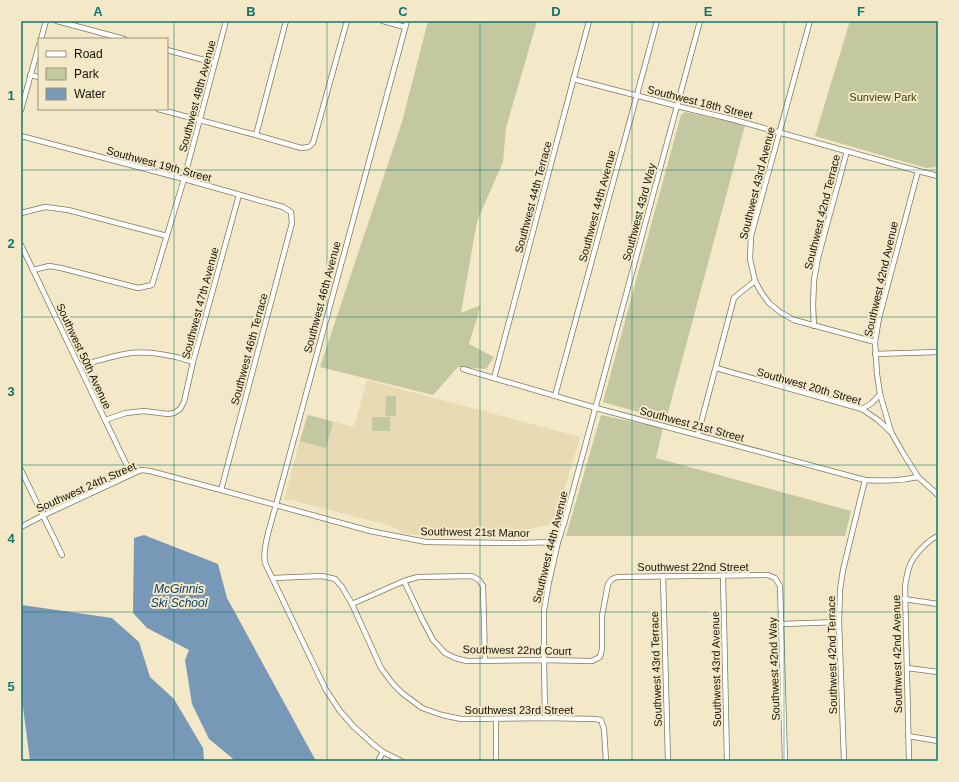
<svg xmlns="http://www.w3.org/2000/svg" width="959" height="782" viewBox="0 0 959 782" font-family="Arial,sans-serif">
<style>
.built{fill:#e8dbb3}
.green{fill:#c3c8a0}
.water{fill:#7898b8}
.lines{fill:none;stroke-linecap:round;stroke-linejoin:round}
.minor-casing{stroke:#82785a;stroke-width:6}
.minor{stroke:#fff;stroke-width:4.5}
.grid{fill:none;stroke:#0f766e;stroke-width:1;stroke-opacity:0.55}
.labels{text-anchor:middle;stroke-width:4;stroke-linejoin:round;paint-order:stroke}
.street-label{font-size:11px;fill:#161307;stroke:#f3e8c7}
.park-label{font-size:11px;fill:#393c05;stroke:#f3e8c7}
.water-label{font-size:12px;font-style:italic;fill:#0e416c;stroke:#f3e8c7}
.neatline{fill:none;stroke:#0f766e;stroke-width:1.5}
.grid-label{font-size:13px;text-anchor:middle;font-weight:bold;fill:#0f766e}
</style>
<rect width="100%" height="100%" fill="#f3e8c7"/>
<path class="built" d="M367 380 580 437 555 521 552 524 514 533 475 532 473 536H428L402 533 396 528 388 525 290 500H284L307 414 354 427Z"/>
<g class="green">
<path d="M428 21H537L506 128 503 162 477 221 461 313 481 305 469 344 494 357 486 369 458 367 433 395 320 367 402 122Z"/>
<path d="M850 21H938V167H936L926 168 815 136Z"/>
<path d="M685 112 745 125 666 420 603 402 681 115Z"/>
<path d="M386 396H396V416H385Z"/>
<path d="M308 415 333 422 326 448 300 441Z"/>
<path d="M601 415 663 428 656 458 851 511 845 536H566Z"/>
<rect x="372" y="417" width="18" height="14"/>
</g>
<g class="water">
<path d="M144 535 218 564 227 598 316 761H234L232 758 209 739 192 704 185 660 189 650 147 628 133 613 134 538Z"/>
<path d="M22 605 112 618 139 642 150 677 174 699 203 748 204 761H30L21 692V606Z"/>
</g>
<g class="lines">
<g class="minor-casing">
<g id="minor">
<path d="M57 21 124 39"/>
<path d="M383 21 405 27"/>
<path d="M41 39 46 21"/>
<path d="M167 50 215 63"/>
<path d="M30 75 39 77"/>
<path d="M573 79 677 106 731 119 918 171 938 176"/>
<path d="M158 109 256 135 301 148 309 147 313 143 347 21"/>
<path d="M21 110 39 45"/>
<path d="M256 135 286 21"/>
<path d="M21 136 184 179 283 207 291 212 292 223 221 490"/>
<path d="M918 171 879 318 875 342 877 374 880 394 891 432 903 453 918 477 938 495"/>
<path d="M21 213 45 207 68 210 167 236"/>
<path d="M21 245 131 474"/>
<path d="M33 270 49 266 61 268 138 288 152 285 184 179 226 21"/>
<path d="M755 281 761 292 769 303 780 312 794 320 875 342"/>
<path d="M814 326 813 306 814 280 818 258 847 151"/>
<path d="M875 354 938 352"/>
<path d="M79 366C94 362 109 357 125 354 146 350 173 355 193 362"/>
<path d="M716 368 862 409 878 420 891 432"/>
<path d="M463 369 596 408 865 480C885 481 899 481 918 477"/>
<path d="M494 378 589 21"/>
<path d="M555 396 657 21"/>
<path d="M862 409 872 403 880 394"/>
<path d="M105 420 126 413 144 411 168 414 174 413 180 409 184 402 193 362 239 195"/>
<path d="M698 434 734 298 741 292 755 281 750 259 751 236 810 21"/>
<path d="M21 470 62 555"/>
<path d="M21 527 42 516 141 470 150 471 221 490 370 531 426 542 516 543 558 542"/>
<path d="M663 576 668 761"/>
<path d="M723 576 727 761"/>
<path d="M273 578 322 576 335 579 342 587 352 604 381 668 393 684 402 693 422 708 442 715 461 719 545 718 595 719 601 720 604 729 606 761"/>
<path d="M404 581 422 619 433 640 445 653 455 658 467 661 539 660 592 661 600 657 602 649V616L608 584 612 579 617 577 768 575 775 578 780 586 785 761"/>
<path d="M904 599 938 604"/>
<path d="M352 604 404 581 418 577 472 576 479 580 483 586 485 660"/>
<path d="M782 624 839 622"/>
<path d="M907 668 938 672"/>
<path d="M545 718 544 660V610L549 582 558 542 565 520 700 21"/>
<path d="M908 736 938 741"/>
<path d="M378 761 383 752"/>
<path d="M401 761 383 752 373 744 354 727 340 711 326 690 265 563C262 548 272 520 276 505L407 21"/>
<path d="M496 761V719"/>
<path d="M844 761 839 622 840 590 843 570 865 480"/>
<path d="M909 761 905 587C906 580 907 572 910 565 914 555 928 540 938 536"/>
</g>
</g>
<use href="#minor" class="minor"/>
</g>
<path class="grid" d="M174 21V761M327 21V761M480 21V761M632 21V761M784 21V761M21 170H938M21 317H938M21 465H938M21 612H938"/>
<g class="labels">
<g class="street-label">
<text transform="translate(197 96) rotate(-75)" y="4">Southwest 48th Avenue</text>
<text transform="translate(700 102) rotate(14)" y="4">Southwest 18th Street</text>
<text transform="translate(159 164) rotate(15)" y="4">Southwest 19th Street</text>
<text transform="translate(757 183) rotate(-76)" y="4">Southwest 43rd Avenue</text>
<text transform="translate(533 197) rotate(-75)" y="4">Southwest 44th Terrace</text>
<text transform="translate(597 206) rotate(-75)" y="4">Southwest 44th Avenue</text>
<text transform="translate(639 212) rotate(-75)" y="4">Southwest 43rd Way</text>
<text transform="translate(822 212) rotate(-76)" y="4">Southwest 42nd Terrace</text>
<text transform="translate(881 279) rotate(-77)" y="4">Southwest 42nd Avenue</text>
<text transform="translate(322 297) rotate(-75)" y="4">Southwest 46th Avenue</text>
<text transform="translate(200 303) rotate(-75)" y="4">Southwest 47th Avenue</text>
<text transform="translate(249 349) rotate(-75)" y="4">Southwest 46th Terrace</text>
<text transform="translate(84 356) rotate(65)" y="4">Southwest 50th Avenue</text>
<text transform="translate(809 386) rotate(16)" y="4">Southwest 20th Street</text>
<text transform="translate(692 424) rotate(15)" y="4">Southwest 21st Street</text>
<text transform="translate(86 487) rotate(-24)" y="4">Southwest 24th Street</text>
<text transform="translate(475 532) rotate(1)" y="4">Southwest 21st Manor</text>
<text transform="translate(550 547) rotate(-76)" y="4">Southwest 44th Avenue</text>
<text x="693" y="571">Southwest 22nd Street</text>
<text transform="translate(517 650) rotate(1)" y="4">Southwest 22nd Court</text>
<text transform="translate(897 654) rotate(-91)" y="4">Southwest 42nd Avenue</text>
<text transform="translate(832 655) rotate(-91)" y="4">Southwest 42nd Terrace</text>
<text transform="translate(656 669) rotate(-92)" y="4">Southwest 43rd Terrace</text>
<text transform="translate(716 669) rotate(-91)" y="4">Southwest 43rd Avenue</text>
<text transform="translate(774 669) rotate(-92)" y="4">Southwest 42nd Way</text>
<text x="519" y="714">Southwest 23rd Street</text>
</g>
<g class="park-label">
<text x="883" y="101">Sunview Park</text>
</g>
<g class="water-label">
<text x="179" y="593">McGinnis<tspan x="179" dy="14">Ski School</tspan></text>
</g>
</g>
<rect width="959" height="782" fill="none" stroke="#f3e8c7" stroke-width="44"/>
<rect x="38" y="38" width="130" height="72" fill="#f3e8c7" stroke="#9b937a"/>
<rect x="46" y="51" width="20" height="6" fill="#ffffff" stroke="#9b937a"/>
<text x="74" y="58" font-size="12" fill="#161307">Road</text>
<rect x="46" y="68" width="20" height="12" fill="#c3c8a0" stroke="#9b937a"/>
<text x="74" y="78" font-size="12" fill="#161307">Park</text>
<rect x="46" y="88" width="20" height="12" fill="#7898b8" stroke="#9b937a"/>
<text x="74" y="98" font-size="12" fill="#161307">Water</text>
<rect x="22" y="22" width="915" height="738" class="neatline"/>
<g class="grid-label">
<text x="98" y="16">A</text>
<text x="251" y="16">B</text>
<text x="403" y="16">C</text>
<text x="556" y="16">D</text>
<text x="708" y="16">E</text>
<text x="861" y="16">F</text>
<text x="11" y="100">1</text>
<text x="11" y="248">2</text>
<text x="11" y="396">3</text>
<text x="11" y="543">4</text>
<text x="11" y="691">5</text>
</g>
</svg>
